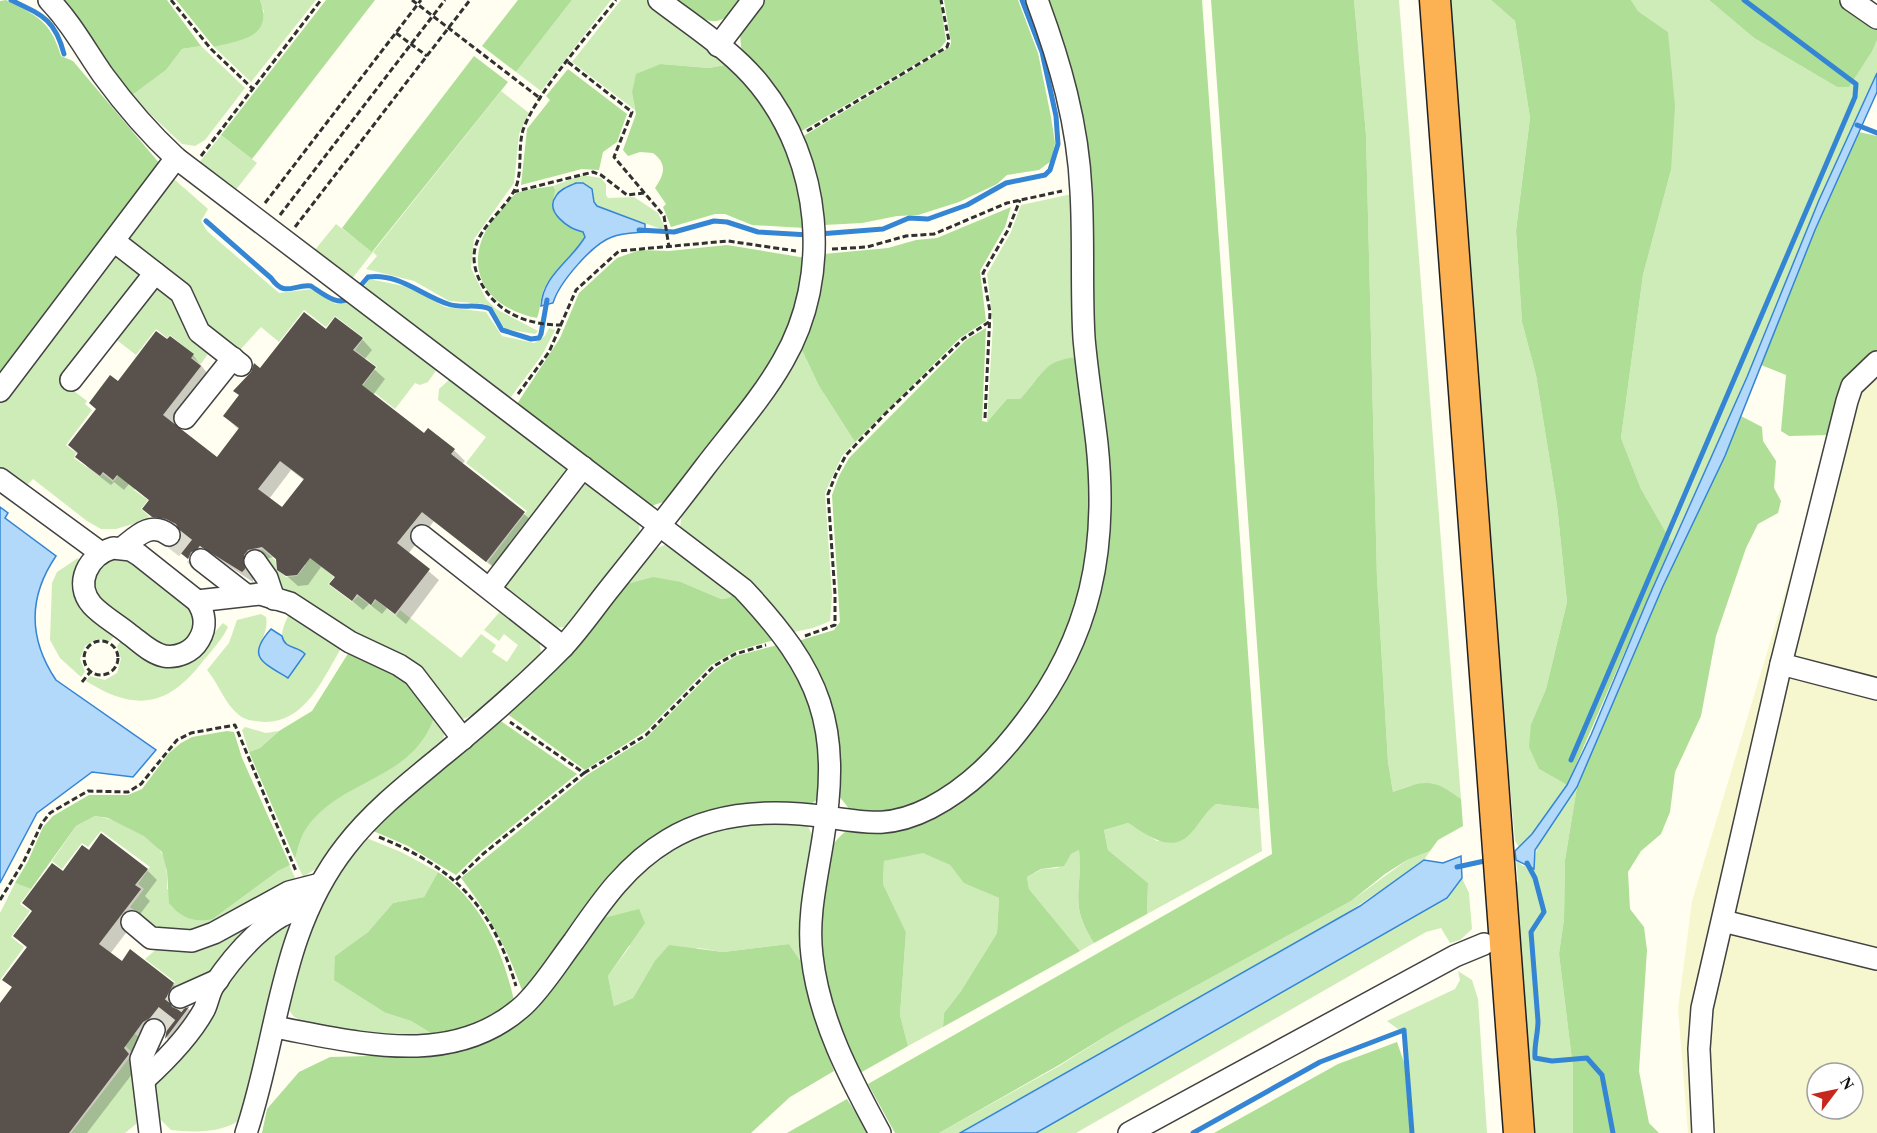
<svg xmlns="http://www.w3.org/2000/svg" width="1877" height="1133" viewBox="0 0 1877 1133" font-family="Georgia,serif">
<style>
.farmland{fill:#f7f7cf;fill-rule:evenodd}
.green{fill:#ceecb8}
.forest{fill:#afde96}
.water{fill:#b2d8fa;stroke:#3585d5;stroke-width:1.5}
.shadow{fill:#0003;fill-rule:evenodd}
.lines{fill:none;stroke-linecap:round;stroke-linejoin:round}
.stream{stroke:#3585d5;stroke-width:5}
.building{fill:#59514b;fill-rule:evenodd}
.minor-tunnel{stroke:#dbdacf;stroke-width:21;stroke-dasharray:21 10;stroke-linecap:butt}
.minor-casing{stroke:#424242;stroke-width:24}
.highway-casing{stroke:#202020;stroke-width:33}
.path{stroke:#313131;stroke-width:3;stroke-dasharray:6 3;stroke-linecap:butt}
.minor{stroke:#fff;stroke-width:21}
.highway{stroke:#fcb152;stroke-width:30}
</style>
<rect width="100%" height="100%" fill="#fffef1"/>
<path class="farmland" d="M1877 346V1133H1688L1678 1009 1692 901 1832 437ZM1817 1073H1853V1109H1817Z"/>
<g class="green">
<path d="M260 0H316L251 82 214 47 228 43 264 12Z"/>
<path d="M572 0H611L541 91 516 72Z"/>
<path d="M621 0H647L730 64 709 68 661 64 632 93 635 110 572 62Z"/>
<path d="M1354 0H1399L1461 799C1437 780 1421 780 1393 792L1388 762 1377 578 1366 135Z"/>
<path d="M1448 0H1491L1515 21 1530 118 1516 231 1522 322 1536 375 1557 505 1567 602 1546 689 1531 724 1539 769 1567 785 1532 834 1519 847 1515 841 1505 732Z"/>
<path d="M1631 0H1709L1754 38 1837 87H1849L1877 40V73L1819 200 1747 377 1672 543 1641 489 1621 438 1643 275 1671 170 1668 32 1638 11Z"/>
<path d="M201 46 245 88 205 140 195 146 182 144 131 96 166 70 182 49Z"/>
<path d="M501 91 529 113 519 134 514 183 474 239 471 268 486 299 496 309 538 331 535 334 505 329 491 308 485 304 449 301 414 281 366 269 377 256 373 252 351 280 314 251 336 224 373 252Z"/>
<path d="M221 135 257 163 234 192 198 164Z"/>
<path d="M582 175 601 178 606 184V195L608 198 634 197 658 213 665 227 661 229 597 206 594 202V196L576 183 560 191 554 197 553 186Z"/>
<path d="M170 179 175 180 208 209 201 221 207 231 279 293 312 289 336 304 355 300 437 369 428 382 420 385 415 383 395 409 375 393 365 406 354 397 377 367 355 350 364 338 335 316 326 327 304 310 279 342 261 327 238 352 204 326 130 240 128 235Z"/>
<path d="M1072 194 1080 357C1043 360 1044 374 1020 399H1007L987 422 993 324 987 274 1011 232 1021 205Z"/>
<path d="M113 256H121L141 273 137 282 62 382 87 401 85 404 92 410 66 445 76 453 74 458 100 477 103 474 113 482 124 468 141 481 134 490 148 500 141 509 149 516 146 520 116 529H101L87 521 33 479 26 486 0 467V401Z"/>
<path d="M369 279 409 287 445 307 486 312 502 336 534 343 545 336 549 328 555 330 542 355 508 401 363 289Z"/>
<path d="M161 283 209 352 201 364 192 357 194 354 170 335 167 338 156 329 136 355 113 337Z"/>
<path d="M801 348 819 386 855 442 842 456 825 493 832 595 830 621 813 628 789 633 680 528 682 512Z"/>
<path d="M452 377 570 468 497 569 488 562 527 511 466 463 486 437 438 400 439 389Z"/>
<path d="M586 481 638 515 640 535 577 618 566 627 552 628 509 595 505 586 578 484Z"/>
<path d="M667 544 737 591 729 598 721 599 681 582 624 585 651 551Z"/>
<path d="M262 549 275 560 277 570 286 577 297 576 305 566 304 556 324 560 320 566 334 577 328 584 352 602 358 596 371 606 376 600 396 616 400 610 461 658 481 634 496 645 492 652 507 662 518 645 504 634 499 641 484 630 503 608 539 638 541 652 536 660 480 712 463 719 455 716 371 646 279 585 257 555Z"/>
<path d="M127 556 191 605 197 627 183 646 160 647 101 604 92 592 94 569 104 558Z"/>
<path d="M78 558 118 632 110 641 97 639 85 646 80 659 85 672 81 677 60 658 50 640 52 583 57 572Z"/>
<path d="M261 614 266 617C269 632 258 642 259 657L287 678 288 647C277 638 284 625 289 614L343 645C324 676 307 722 265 722 256 721 246 721 239 715 224 703 219 684 207 670L229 643 237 620Z"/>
<path d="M223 623 228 627C222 640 212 650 203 661 168 707 135 712 86 681L90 676 105 680 117 673 121 659 117 646 124 637 147 653 199 650Z"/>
<path d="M436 712 445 728 443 743 322 865 303 877 295 859C298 849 300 838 306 829 339 777 416 782 436 712Z"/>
<path d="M245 727 266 733 279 731 260 748 249 752 242 730Z"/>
<path d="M1577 787 1565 860 1564 919 1559 954 1573 1068V1133H1532L1514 886 1518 881 1516 860 1523 866 1534 862 1538 844Z"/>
<path d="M1216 804 1259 809 1262 851 1147 914 1148 883 1108 850 1104 830 1128 823 1157 841 1188 836 1208 809Z"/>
<path d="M95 816C117 819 149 833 161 852 168 862 167 878 167 889L213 919 278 871 289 865 296 880 200 932 161 931 130 907 144 889 138 884 150 867 101 831 88 847 82 843 62 869 52 861 76 826Z"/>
<path d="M737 820 804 823 809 828 814 841 804 919 803 965 789 944 723 952 698 948 654 962 633 998 614 1006 608 976 630 946 604 918 639 871 669 848Z"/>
<path d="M364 837 401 852 438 872 424 897 393 903 368 932 335 956 386 1013 411 1021 439 1038C413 1037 314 1031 296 1018 290 1014 289 1008 287 1002L317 910 339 871Z"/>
<path d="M1079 850C1083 894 1068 902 1094 943L1080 951 1029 889 1027 877 1042 869 1058 868 1071 854Z"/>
<path d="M1430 851 1424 860C1279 965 1116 1046 960 1133H939L1059 1066 1119 1028 1351 901 1407 860Z"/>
<path d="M922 852 950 865 965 883 999 898 997 933 961 991 944 1013 943 1027 908 1046 900 1015 906 932 883 884 884 861Z"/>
<path d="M1462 878 1469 893 1472 929 1460 940 1450 943 1441 928 1426 932 1076 1133H1036L1447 898Z"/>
<path d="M15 883 31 889 20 904 30 911 11 937 24 947 0 980V913Z"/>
<path d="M272 904 215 971 175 991 171 988 175 982 145 959 159 947Z"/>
<path d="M286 925 290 930 245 1115C229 1133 194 1133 171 1130L158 1117 153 1085 218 993 262 939Z"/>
<path d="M1458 971 1472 980 1478 999 1487 1133H1414L1406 1028 1398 1029 1387 1021 1455 989 1460 980Z"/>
<path d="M130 1030 140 1038V1096L136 1124 125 1133H71L133 1053 121 1042Z"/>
</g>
<g class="forest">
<path d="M6 0C37 16 50 20 61 56L73 61 160 164 0 381V1Z"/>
<path d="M56 0H167L201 46 182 49 166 70 131 96Z"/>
<path d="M176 0H260C274 38 240 40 214 47Z"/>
<path d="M326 0H375L252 159 221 135Z"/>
<path d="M518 0H572L516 72 482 46Z"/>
<path d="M676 0H743C717 34 705 22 676 0Z"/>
<path d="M763 0H940L946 41 939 50 800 132 741 47 740 33Z"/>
<path d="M944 0H1018L1038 53 1051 117 1055 143 1051 161 1039 170 1007 175 997 184 959 202 918 215 897 216 862 223 824 225 815 169 802 137 950 47 951 42Z"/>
<path d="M1048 0H1202L1259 809 1216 804C1204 812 1199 826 1188 836 1168 853 1146 834 1128 823L1104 830 1108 850 1148 883 1147 914 1094 943C1068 902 1083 894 1079 850L1071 854 1064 866 1041 869 1027 877 1029 889 1080 951 943 1027 944 1013 961 991 997 933 999 898 964 883 950 865 923 853 884 861 883 884 906 932 900 1015 908 1046 860 1073C832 1027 814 967 817 913 817 901 821 889 824 877 828 859 829 844 845 832L990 773 1101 577 1072 81Z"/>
<path d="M1211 0H1354L1366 135 1377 578 1388 762 1393 792C1425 780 1433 778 1461 799L1463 826 1438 840 1430 851 1407 860 1385 874 1351 901 1119 1028 1059 1065 939 1133H895L868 1084 1272 854Z"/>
<path d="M1491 0H1631L1638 11 1668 32 1675 106 1671 170 1643 275 1621 438 1641 489 1672 543 1567 785 1539 769 1529 747 1531 724 1546 689 1567 602 1557 505 1536 375 1522 322 1516 231 1530 118 1515 21Z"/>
<path d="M1709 0H1838L1877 27V40L1872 51 1849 87H1837L1754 38Z"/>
<path d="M474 56 508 82 372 252 342 228Z"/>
<path d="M661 64 709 68 730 64 756 90 795 161 805 228 752 225 725 214H715L671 227 663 207 666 204 655 188C664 175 668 164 653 153L640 152 628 156 623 150 636 114 632 93 636 74Z"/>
<path d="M568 69 627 114 617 142 603 152 599 170 582 169 521 185 527 129 550 100 546 96Z"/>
<path d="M1859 132 1877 136V357L1830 435 1789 436 1781 431 1786 375 1761 365 1815 230Z"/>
<path d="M553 186 555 190 553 203 576 231 583 232 585 236C573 257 547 275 542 295 540 302 540 311 537 318 483 308 459 263 495 217 501 211 510 197 517 193 526 189 542 188 553 186Z"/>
<path d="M1011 207 1005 227 980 271 986 321 960 338 855 442 819 386 801 348 819 300 824 254 888 248 916 240 937 238Z"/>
<path d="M727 245 806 258 796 307 774 362 669 500 651 506 515 407 560 338 579 293 617 258 640 250 669 251Z"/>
<path d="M986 328 982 421 987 422 1007 399H1020C1044 374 1043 359 1080 357L1094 543 1077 612 1037 692 980 764 923 803 878 815 850 810 839 796 795 642 834 630 840 622 832 495 839 476 849 458 966 340Z"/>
<path d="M1741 416 1762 427 1763 441 1776 461 1774 488 1781 501 1778 513 1758 524 1746 548 1716 636 1701 716 1675 772 1670 812 1661 834 1641 851 1628 872 1630 909 1644 927 1647 950 1639 1071 1649 1123 1659 1133H1573V1068L1559 954 1564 919 1565 860 1577 787 1663 586Z"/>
<path d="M653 577 681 582 721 599 729 598 737 591 781 638 736 651 711 665 646 731 585 770 503 711 624 585Z"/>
<path d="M785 643 818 705 822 796 810 805 680 827 524 996C509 952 490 915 461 878L587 775 646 738 715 669 736 656Z"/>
<path d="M349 652C394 671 404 674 436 712 416 782 340 777 306 829 300 838 298 849 295 859L249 752 260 748 279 731 312 711Z"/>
<path d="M495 717 577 774 480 852 456 875 408 846 371 830Z"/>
<path d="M227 731 234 732 242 758 290 865 278 871 213 919C194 923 181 918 169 903L167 871 162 852 144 836 108 818 95 816 76 826 31 889 15 883 28 861 43 827 53 816 89 795H128L142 789 169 753 181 743 192 737Z"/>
<path d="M438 872C483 902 504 954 515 1005L491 1022 439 1038 411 1021 386 1013 334 980 335 956 368 932 393 903 424 897Z"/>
<path d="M639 909 645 923 608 976 614 1006 633 998 654 962 669 945 723 952 789 944 803 965 814 1018 834 1071 790 1097 751 1133H262L267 1109 299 1072 330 1057 448 1054 486 1041 520 1022 604 918Z"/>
<path d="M1397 1042 1405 1065 1410 1133H1214L1338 1064Z"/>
<path d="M847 1099 869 1133H787Z"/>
</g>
<g class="water">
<path d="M1877 73V92L1815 230 1725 456 1663 586 1577 787 1535 850 1534 869 1516 860 1515 851 1532 834 1567 785 1591 735 1647 601 1747 377 1819 200Z"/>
<path d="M576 183H583L592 189 594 202 597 206 645 224V232C635 233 622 233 612 237 592 244 559 283 553 303L541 306C543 275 570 262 585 237L583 232C569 229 544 212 556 196 560 189 569 186 576 183Z"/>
<path d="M0 507 8 513 5 518 56 556C28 597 28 638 56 680L156 750 133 777 92 772 37 813 0 883Z"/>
<path d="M271 629 282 636C285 650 297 645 305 654L288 678C262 662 246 657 271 629Z"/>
<path d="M1461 856 1462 878 1447 898 1036 1133H960L1360 906 1424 860 1443 863Z"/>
</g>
<g class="shadow">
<path d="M326 331 362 339 372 350 364 360 385 379 373 395 424 435 428 430 454 450 465 461 462 464 535 523 498 571 434 521 408 554 439 580 406 624 387 608 382 614 369 604 363 610 331 583 336 578 321 567 308 585 298 586 279 569 278 561 273 557 259 561 254 566 253 582 215 557 202 562 199 568 175 547 181 543 183 536 181 530 164 527 144 509 150 501 129 484 124 490 114 482 111 485 88 468 70 445 118 383 193 355 211 378 174 425 217 459 239 430 225 416 261 370ZM291 470 305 481 282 509 269 499Z"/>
<path d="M89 852 147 870 157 880 145 896 150 901 110 954 122 963 173 984 183 994 177 1008 179 1011 189 1009 199 1018 176 1048 167 1038 168 1028 163 1027 139 1065 87 1133H0V1006L13 988 4 980 28 949 15 936 63 873Z"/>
</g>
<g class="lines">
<g class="stream">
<path d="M11 0C42 15 55 19 64 54"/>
<path d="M1857 125 1877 133"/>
<path d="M206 221 271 278C285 298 293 284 311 286 322 293 339 308 351 297"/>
<path d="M639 230 674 232 714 221 727 222 758 232 809 235"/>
<path d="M819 234 883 229 909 218 928 219 967 205 1006 183 1045 175 1050 170 1058 144 1056 116 1042 52 1022 0"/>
<path d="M357 290 368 277C399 273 421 295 448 304 462 309 477 303 490 309L502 330 531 339 539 338 541 334 547 300"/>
<path d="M1571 760 1855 97 1856 84 1744 0"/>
<path d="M1527 863 1535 878 1544 912 1531 932 1538 1021C1538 1034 1534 1045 1535 1058L1552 1061 1587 1058 1602 1075 1613 1133"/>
<path d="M1457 867 1489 860"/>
<path d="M1193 1133 1320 1062 1404 1030 1412 1133"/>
</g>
</g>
<g class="building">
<path d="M304 312 326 329 335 317 363 338 353 350 376 367 362 385 424 433 428 428 455 449 451 454 525 512 486 562 422 512 397 543 430 569 395 614 375 599 371 605 357 594 352 601 329 584 335 577 310 558 297 575 286 576 277 570 276 559 262 547 248 550 244 555 245 569 242 572 203 548 191 552 188 559 173 547 180 542 182 536 176 524 166 519 152 517 142 509 149 500 117 475 113 480 103 472 100 476 75 457 78 453 68 445 96 409 89 403 110 375 118 381 156 331 167 339 170 336 194 354 191 358 201 366 163 415 217 457 239 428 223 416 239 395 233 391 251 372 254 363 260 368ZM280 461 304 479 282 507 258 489Z"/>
<path d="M101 833 148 869 135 885 141 889 99 944 122 961 130 949 174 983 167 996 172 1007 179 1010 189 1007 165 1039 167 1028 160 1019 152 1017 143 1022 124 1048 129 1054 69 1133H0V1003L12 987 2 980 27 947 13 936 32 911 22 903 52 863 63 871 82 845 89 850Z"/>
</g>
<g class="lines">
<g class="minor-tunnel">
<path d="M169 535 201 560"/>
<path d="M154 1030 180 997"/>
</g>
<g class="minor-casing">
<g id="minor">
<path d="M49 0C71 23 85 49 103 75 125 105 149 133 176 158L743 589C821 672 842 725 823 839 817 878 807 917 812 956 819 1020 850 1078 880 1133"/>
<path d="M1851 0 1877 18"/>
<path d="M718 46 753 0"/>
<path d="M114 241 181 293 199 332 241 365"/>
<path d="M71 380 155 273"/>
<path d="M0 391 176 158"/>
<path d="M185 418 233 358"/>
<path d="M0 479 101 553"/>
<path d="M422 536 563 647"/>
<path d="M113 548 131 550 139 555 197 601C205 613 207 627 199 640 192 652 178 658 164 656 150 653 139 641 129 634 117 624 102 616 92 605 73 583 89 555 113 548Z"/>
<path d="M122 548C137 536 151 521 169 535"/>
<path d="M201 560 246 595"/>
<path d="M255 561 267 578 274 599"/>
<path d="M490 588 583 467"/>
<path d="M197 601 260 594 290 603 350 642 399 665 414 675 463 739"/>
<path d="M1781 664 1877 689"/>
<path d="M1723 921 1877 959"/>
<path d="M132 922 151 938 192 941 214 933 289 892 320 884"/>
<path d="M180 997 218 980"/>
<path d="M274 1027C357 1042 453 1070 524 1005 543 987 558 962 574 941 601 902 626 865 668 840 715 811 773 809 827 817 867 823 891 828 930 808 970 787 999 757 1026 721 1091 636 1108 549 1097 444 1093 409 1087 373 1084 338 1081 289 1084 240 1081 191 1078 124 1060 62 1037 0"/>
<path d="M144 1080C166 1060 189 1037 204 1010 208 1002 209 992 214 985 232 958 273 907 308 909"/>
<path d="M150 1133 141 1059 154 1030"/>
<path d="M246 1133C279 1035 279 931 346 846 373 811 409 783 443 755 483 722 525 686 562 648 579 630 594 608 610 588 642 548 674 508 705 467 731 433 762 398 783 361 833 275 821 161 760 85 733 51 693 26 659 0"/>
<path d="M1129 1133 1455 956 1484 944"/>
<path d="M1703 1133 1699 1049 1702 1008 1781 664 1847 401 1852 386 1877 362"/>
</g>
</g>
<g class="highway-casing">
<path id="highway" d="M1435 0 1519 1133"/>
</g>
<g class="path">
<path d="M171 0 211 49 253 89"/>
<path d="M412 0 541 99"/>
<path d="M396 33 427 56"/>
<path d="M568 62 632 112 614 157 664 216 669 247"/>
<path d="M807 131 947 47 949 41 941 0"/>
<path d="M201 156 321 0"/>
<path d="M513 192 593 172 601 175 627 195 645 193"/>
<path d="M265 203 421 0"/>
<path d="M280 215 445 0"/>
<path d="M295 227 470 0"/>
<path d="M832 249 867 247 906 236 934 234 1007 203 1062 191"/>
<path d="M562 325C528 325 498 314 481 283 474 270 471 254 478 240 487 220 511 203 517 184 522 167 518 148 523 130 536 93 590 33 616 0"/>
<path d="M518 394 549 352 576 290 619 251 728 241 796 251"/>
<path d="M985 418 990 312 983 273 1008 230 1020 200"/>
<path d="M805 636 835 625V594L828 494 836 474 846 455 886 413 963 339 989 322"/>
<circle cx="101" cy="658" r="17"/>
<path d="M82 682 91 671"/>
<path d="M584 773 646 735 714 666 735 654 766 645"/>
<path d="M379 837C455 868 492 906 516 986"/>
<path d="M456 880 483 854 584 773 510 722"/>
<path d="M0 900 24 861 42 823 50 813 88 791 128 792 141 784 177 740 191 733 235 725 296 871"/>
</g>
<use href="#minor" class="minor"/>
<use href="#highway" class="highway"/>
</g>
<g transform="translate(1835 1091) rotate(58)"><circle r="28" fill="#ffffff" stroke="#9f9f9f" stroke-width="1.5"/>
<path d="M0-4.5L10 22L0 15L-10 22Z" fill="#c8271e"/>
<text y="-9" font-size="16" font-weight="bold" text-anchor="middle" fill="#0f0f0f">N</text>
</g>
</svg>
